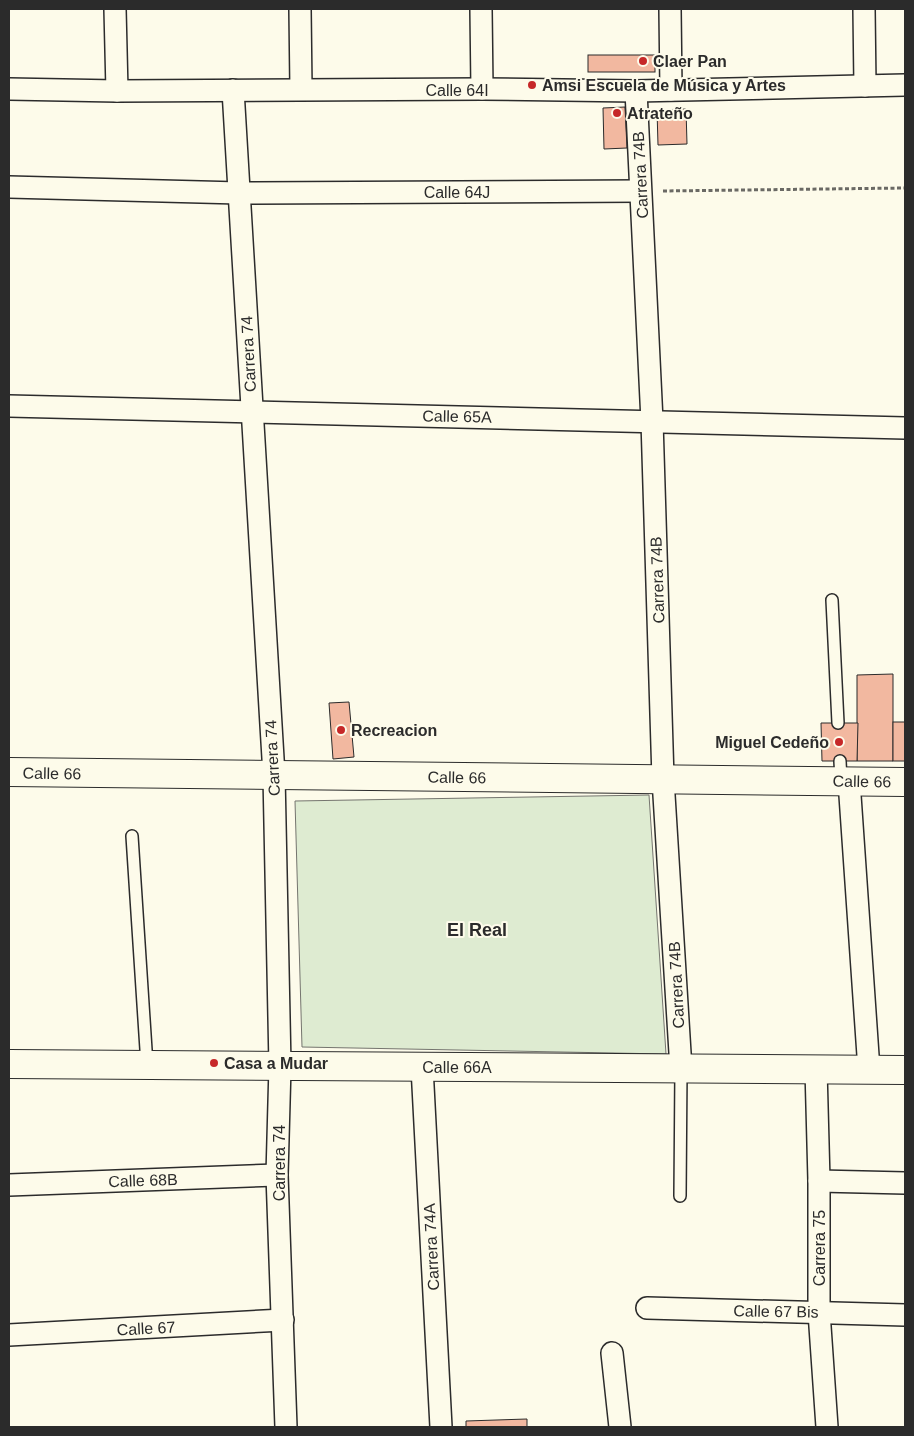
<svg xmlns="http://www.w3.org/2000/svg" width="914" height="1436" viewBox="0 0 914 1436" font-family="Arial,sans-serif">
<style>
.green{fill:#deebd1;stroke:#74746e}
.building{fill:#f2b8a0;stroke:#2b2b2b}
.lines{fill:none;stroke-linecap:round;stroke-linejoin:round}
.lane-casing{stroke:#2b2b2b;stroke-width:14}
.street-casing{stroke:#2b2b2b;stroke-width:24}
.secondary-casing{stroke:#2b2b2b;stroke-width:30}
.path{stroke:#6a6964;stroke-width:3;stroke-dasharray:4 2.5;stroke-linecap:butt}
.lane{stroke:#fdfbea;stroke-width:11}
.street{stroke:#fdfbea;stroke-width:21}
.secondary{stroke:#fdfbea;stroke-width:28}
.poi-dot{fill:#c62828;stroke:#fdfbea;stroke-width:2}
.labels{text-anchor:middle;stroke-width:4;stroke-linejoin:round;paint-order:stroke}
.poi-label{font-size:16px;font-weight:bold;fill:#2b2b2b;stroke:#fdfbea;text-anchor:start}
.street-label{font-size:16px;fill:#2b2b2b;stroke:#fdfbea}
.neighbourhood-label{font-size:18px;font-weight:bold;fill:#2b2b2b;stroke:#fdfbea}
</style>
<rect width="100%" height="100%" fill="#fdfbea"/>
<path class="green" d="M649 795 666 1054 302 1047 295 801Z"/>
<g class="building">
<rect x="588" y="55" width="67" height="17"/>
<path d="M625 107 627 148 604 149 603 108Z"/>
<path d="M686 109 687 144 658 145 657 110Z"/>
<path d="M893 674V761H857V675Z"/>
<path d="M349 702 354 757 333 759 329 703Z"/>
<rect x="893" y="722" width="12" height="39"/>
<path d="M821 723H858L857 761H822Z"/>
<path d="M527 1419V1427H466V1421Z"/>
</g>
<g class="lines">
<g class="lane-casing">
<g id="lane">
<path d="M832 600 838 723"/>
<path d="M840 761 841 781"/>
<path d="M132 836 147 1065"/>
<path d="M680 1196 681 1069"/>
</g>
</g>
<g class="street-casing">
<g id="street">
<path d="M115 9 117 91"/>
<path d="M300 9 301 89"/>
<path d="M481 9 482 89"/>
<path d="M670 9 671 90"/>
<path d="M864 9 865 86"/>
<path d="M9 89 117 91 482 89 636 91 905 85"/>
<path d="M233 90 274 775 280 1066 277 1175 286 1427"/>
<path d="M636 91 652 421 663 779 681 1069"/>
<path d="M9 187 239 193 640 191"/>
<path d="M9 406 905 428"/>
<path d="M849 781 869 1070"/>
<path d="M422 1067 441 1427"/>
<path d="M816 1069 819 1181V1312L827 1427"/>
<path d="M819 1181 905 1183"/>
<path d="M9 1185 277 1175"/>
<path d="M647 1308 905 1315"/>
<path d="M9 1335 283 1320"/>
<path d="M612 1353 620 1427"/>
</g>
</g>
<g class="secondary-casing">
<g id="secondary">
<path d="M9 772 905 782"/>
<path d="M9 1064 905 1070"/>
</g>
</g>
<path class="path" d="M663 191 905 188"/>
<use href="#lane" class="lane"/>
<use href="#street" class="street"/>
<use href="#secondary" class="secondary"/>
</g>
<g class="poi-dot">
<circle cx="643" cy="61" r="5"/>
<circle cx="532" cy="85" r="5"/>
<circle cx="617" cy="113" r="5"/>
<circle cx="341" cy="730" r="5"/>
<circle cx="839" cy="742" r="5"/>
<circle cx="214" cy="1063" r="5"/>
</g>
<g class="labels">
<g class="poi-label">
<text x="653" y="67">Claer Pan</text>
<text x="542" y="91">Amsi Escuela de Música y Artes</text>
<text x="627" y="119">Atrateño</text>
<text x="351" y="736">Recreacion</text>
<text x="829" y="748" text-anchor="end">Miguel Cedeño</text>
<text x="224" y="1069">Casa a Mudar</text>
</g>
<g class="street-label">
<text x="457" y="96">Calle 64I</text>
<text transform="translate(640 175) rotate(-93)" y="6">Carrera 74B</text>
<text x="457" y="198">Calle 64J</text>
<text transform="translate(248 354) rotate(-93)" y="6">Carrera 74</text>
<text transform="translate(457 416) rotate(1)" y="6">Calle 65A</text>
<text transform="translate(657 580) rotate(-92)" y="6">Carrera 74B</text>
<text transform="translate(272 758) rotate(-93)" y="6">Carrera 74</text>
<text transform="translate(52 773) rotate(1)" y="6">Calle 66</text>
<text transform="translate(457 777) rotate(1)" y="6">Calle 66</text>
<text transform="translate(862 781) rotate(1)" y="6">Calle 66</text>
<text transform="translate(676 985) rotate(-93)" y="6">Carrera 74B</text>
<text x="457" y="1073">Calle 66A</text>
<text transform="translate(279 1163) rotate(-90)" y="6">Carrera 74</text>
<text transform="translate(143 1180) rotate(-2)" y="6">Calle 68B</text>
<text transform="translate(431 1247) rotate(-93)" y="6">Carrera 74A</text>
<text transform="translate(819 1248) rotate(-90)" y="6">Carrera 75</text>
<text transform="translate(776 1311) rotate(1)" y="6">Calle 67 Bis</text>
<text transform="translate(146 1328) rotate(-3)" y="6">Calle 67</text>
</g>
<g class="neighbourhood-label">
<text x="477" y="936">El Real</text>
</g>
</g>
<rect width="914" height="1436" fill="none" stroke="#2b2b2b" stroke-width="20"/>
</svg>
